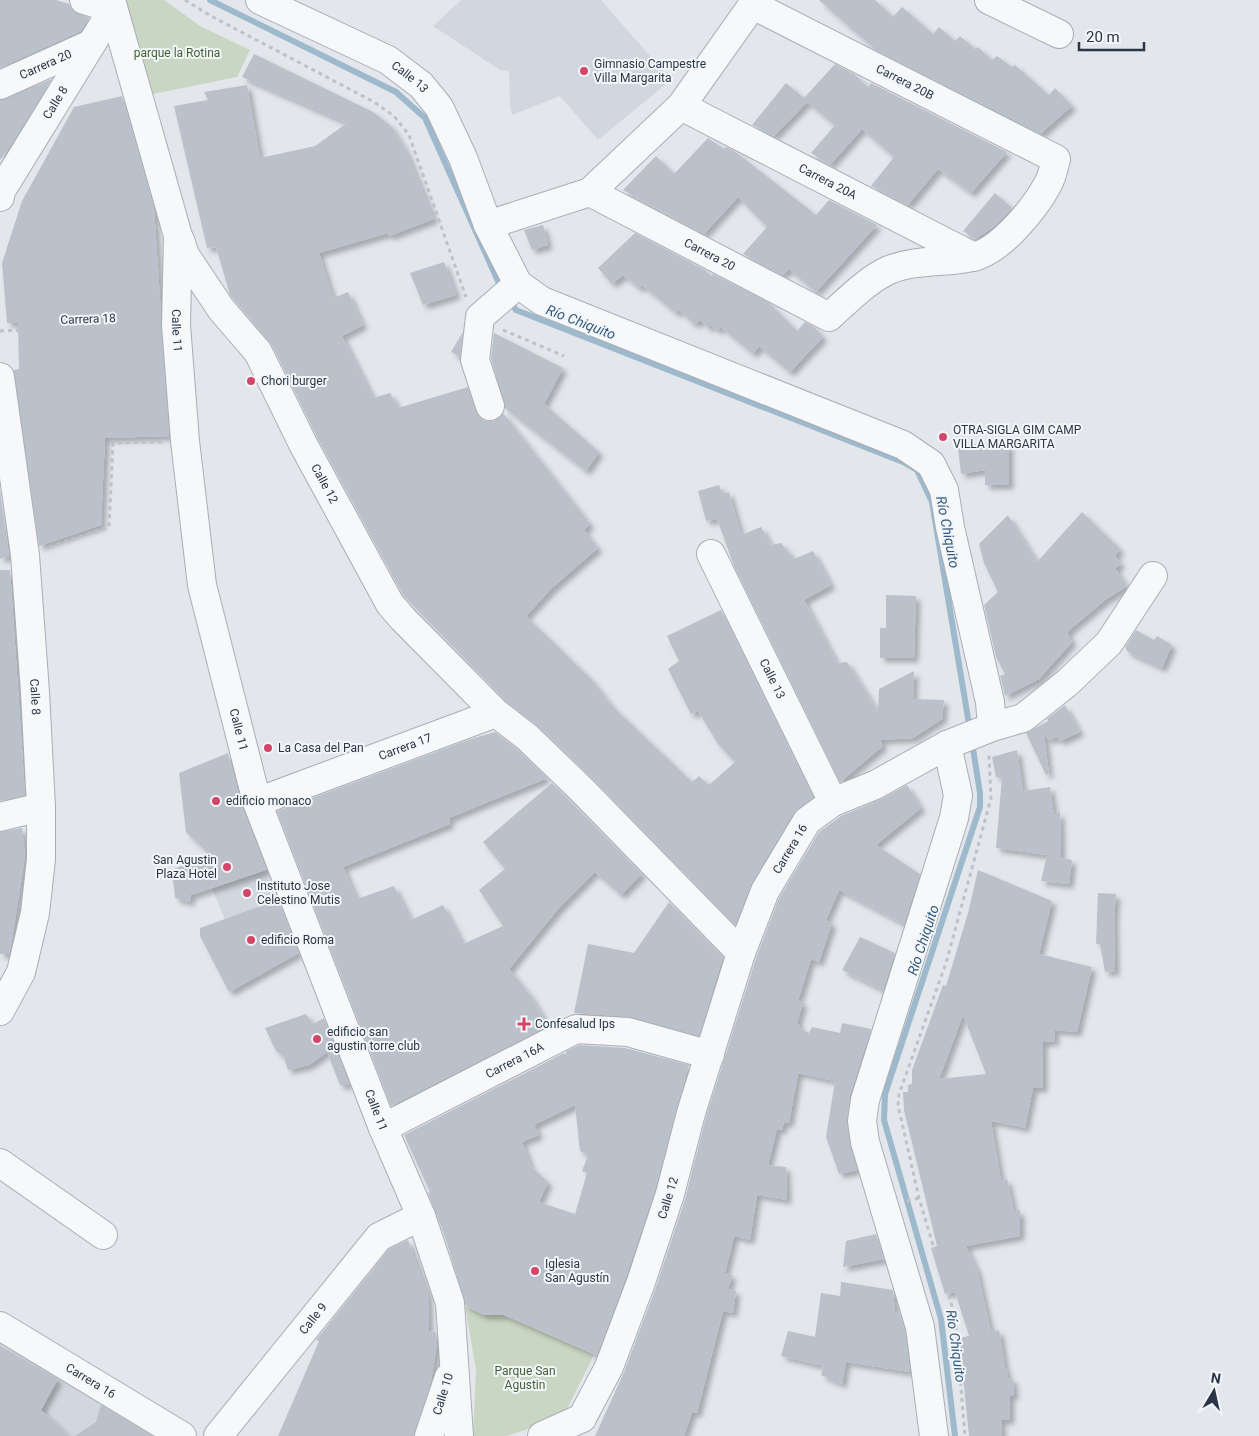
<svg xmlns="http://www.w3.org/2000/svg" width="1259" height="1436" viewBox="0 0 1259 1436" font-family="Roboto,sans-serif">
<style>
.built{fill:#d1d7de}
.green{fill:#cad6c4}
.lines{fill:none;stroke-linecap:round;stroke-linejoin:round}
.stream{stroke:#9eb8cc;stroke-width:6}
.building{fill:#bac1ca;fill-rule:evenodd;filter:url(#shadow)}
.minor-casing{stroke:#a8aeb7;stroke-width:30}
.path{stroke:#bdc2c7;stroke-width:3;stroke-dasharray:4 4;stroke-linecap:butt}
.minor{stroke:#f6f8fa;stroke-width:28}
.poi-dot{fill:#d24768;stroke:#f3f6f9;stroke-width:2}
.labels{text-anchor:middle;stroke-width:4;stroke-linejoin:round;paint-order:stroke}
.park-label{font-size:12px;fill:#436137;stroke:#f3f6f9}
.street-label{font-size:12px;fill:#2a3645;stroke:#f3f6f9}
.poi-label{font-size:12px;fill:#2a3645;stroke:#f3f6f9;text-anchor:start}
.water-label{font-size:14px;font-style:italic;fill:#33597a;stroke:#f3f6f9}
</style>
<defs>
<filter id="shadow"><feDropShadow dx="4.5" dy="4.5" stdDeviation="2.5" flood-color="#0004"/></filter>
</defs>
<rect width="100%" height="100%" fill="#e3e7ec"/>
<g class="built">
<path d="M461 0H601L671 80 598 140 560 96 512 115 510 105 509 71 500 70 433 26Z"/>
<path d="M271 868 282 898 225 920 212 889Z"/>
<path d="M0 1329 177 1436H0Z"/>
</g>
<g class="green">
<path d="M125 0H164L200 26 250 50 237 77 153 94Z"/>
<path d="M465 1306 484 1315H504L594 1355 563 1417 507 1436H473L476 1370Z"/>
</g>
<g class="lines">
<g class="stream">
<path d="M210 0 396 92 425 118 502 290"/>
<path d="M509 300 516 310 903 462 917 470 932 502 970 730"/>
<path d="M955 1436 941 1319 884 1120 885 1094 980 807V793L972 742"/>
</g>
</g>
<g class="building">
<path d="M0 0H56L69 4 73 11 89 18 81 31 0 68Z"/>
<path d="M819 0H875L893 17 902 7 933 34 939 27 955 41 960 36 975 49 978 47 992 60 997 56 1012 67 1015 65 1049 95 1055 88 1072 106 1040 134 876 50Z"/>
<path d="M254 54 373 112 391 126 405 149 434 219 389 236 388 233 319 253 333 298 348 292 363 325 342 336 373 398 390 393 398 408 468 387 475 411 480 418 486 421H494L503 413 590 524 584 530 598 548 552 588 526 616 592 680 612 706 692 782 699 776 709 785 735 762 718 744 698 711 691 714 668 669 679 661 667 636 721 610 813 797 794 813 752 883 735 925 592 778 538 726 506 701 403 595 317 437 272 345 230 295 216 247 207 248 174 106 208 100 204 92 247 85 260 158 315 146 347 123 242 77Z"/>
<path d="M835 64 854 74 868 87 871 83 1007 152 971 193 938 169 908 205 871 186 894 157 862 129 830 165 811 153 835 125 807 102 774 136 752 125 786 83 804 98Z"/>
<path d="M52 79 11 145 0 160V100Z"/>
<path d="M122 96 154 208 169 436 105 438 101 525 39 546 13 370 19 369 18 323H7L2 263 22 201 74 107Z"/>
<path d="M708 138 724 149 726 147 733 150 816 215 829 200 877 225 816 292 789 269 782 275 743 254 767 227 738 197 704 234 623 190 656 156 674 174Z"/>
<path d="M995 193 1012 208 995 226 975 239 963 231Z"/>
<path d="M543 225 548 245 532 250 524 230Z"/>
<path d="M635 233 705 270 711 276 713 274 768 302 797 331 805 322 813 326 823 337 790 372 759 346 753 354 721 327 717 330 711 325 708 328 701 320 694 324 679 310 676 313 642 285 639 288 623 275 612 284 598 268Z"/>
<path d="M444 262 456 295 423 305 410 273Z"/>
<path d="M463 332 460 357 451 352Z"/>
<path d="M494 333 563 368 544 404 599 452 586 471 505 408 491 358Z"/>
<path d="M984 442V446L1009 444V485H985V470L961 474 958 448Z"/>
<path d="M719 485 722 494 729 492 741 535 761 527 771 545 781 543 794 559 813 551 831 585 804 600 837 663 847 662 878 712 879 689 914 671 913 699 944 700 942 719 913 738 880 740 883 746 840 782 734 566 717 519 706 521 698 491Z"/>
<path d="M0 489 9 556 0 559Z"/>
<path d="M1082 512 1120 549 1115 556 1121 564 1115 568 1127 586 1105 600 1067 632 1072 642 1039 679 1005 696 1000 676 1005 674 996 657 984 605 998 592 984 563 979 544 1008 515 1037 562Z"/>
<path d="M0 570H10L25 795 0 801Z"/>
<path d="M886 595 916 596 914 658H880V628H886Z"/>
<path d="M1136 630 1154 640 1157 636 1172 645 1162 668 1128 652 1125 647Z"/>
<path d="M1065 705 1080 732 1060 741 1057 737 1049 740 1044 734 1049 774 1046 775 1026 733 1048 721 1047 719Z"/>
<path d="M495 732 517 749 547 778 449 818 450 824 343 867 357 899 394 886 411 920 443 905 463 944 503 926 479 890 505 869 483 842 552 783 642 874 621 895 595 872 559 908 509 969 531 996 548 1026 391 1106 277 811 468 740Z"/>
<path d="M1017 750 1023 791 1050 787 1054 816 1060 811 1061 858 1072 860 1069 884 1041 881 1047 855 996 848 1002 777H996L992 757Z"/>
<path d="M228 753 242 808 266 870 191 895 190 902 175 898 172 870 209 854 186 832 179 773Z"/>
<path d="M907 785 921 808 876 845 920 874 904 924 839 890 826 920 832 923 819 962 811 959 798 1001 803 1002 797 1024H800L799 1028 809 1033 812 1027 840 1033 842 1023 871 1029 850 1095 847 1119 850 1144 857 1170 839 1174 826 1137 835 1081 798 1073 789 1123 784 1122 782 1130 777 1129 768 1165 786 1167 787 1200 757 1195 750 1240 734 1236 725 1273 732 1275 728 1289 736 1291 733 1313 723 1311 697 1413 692 1412 684 1436H595L624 1372 656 1287 685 1199 706 1117 756 958 779 898 819 832 841 816 881 799Z"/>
<path d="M22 828 25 856 11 946 9 954H0V832Z"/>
<path d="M978 870 1052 901 1039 954 1092 967 1077 1032 1054 1030 1055 1041 1043 1042V1088H1033L1025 1128 991 1121 1001 1181 1007 1179 1014 1212 1020 1210V1236L966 1246 977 1270 991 1332 999 1330 1005 1368H1006L1008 1378 1013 1379 1014 1395 1010 1396V1420H1001L1002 1436H969L959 1338 969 1336 955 1292 945 1294 931 1248 937 1246 904 1110 903 1092H908V1085L912 1084V1070L943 985 946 986 968 913ZM963 1015 986 1074 939 1079Z"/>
<path d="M1098 893 1116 894 1114 918 1115 971 1105 972 1100 944H1096Z"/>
<path d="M278 900 299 953 229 992 200 936V928Z"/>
<path d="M669 902 723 957 699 1036 632 1017 574 1013 588 944 634 953Z"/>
<path d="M860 937 895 953 883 990 842 970Z"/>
<path d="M306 1014 313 1024 324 1018 349 1085H340L327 1052 309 1065 288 1070 283 1055 276 1051 265 1028Z"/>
<path d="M579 1045 625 1048 689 1065 655 1190 626 1277 597 1355 504 1315H484L466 1306 445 1237 428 1193 430 1192 404 1135 564 1053 566 1055V1051ZM575 1105 580 1151 588 1155 582 1171 587 1173 575 1214 539 1202 548 1182 531 1167 522 1142 539 1135 534 1125Z"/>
<path d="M876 1234 884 1259 843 1267 846 1241Z"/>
<path d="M408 1240 428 1295 429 1331 436 1332 437 1344 431 1381 414 1436H278L319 1341 316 1340 389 1249Z"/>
<path d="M841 1282 893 1290 895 1312H899L905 1330 910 1372 846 1362 842 1384 821 1375 823 1366 781 1356 788 1331 815 1337 821 1293 840 1296Z"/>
<path d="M0 1346 58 1379 41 1410 69 1436H0Z"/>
<path d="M101 1405 152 1436H75L96 1422Z"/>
</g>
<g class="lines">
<g class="minor-casing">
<g id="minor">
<path id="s1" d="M111 0 178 236 176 325 185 441 202 585 257 802 383 1128 421 1216 450 1303 459 1436"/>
<path id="s2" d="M260 0 388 60 421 85 439 107 463 158 488 225 518 284 542 301 903 445 931 464 944 490 950 527 990 702 992 727 947 745 875 785 833 802 807 821 765 891 741 953 691 1113 670 1194 641 1282 609 1367 582 1418"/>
<path d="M989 0 1059 34"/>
<path id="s3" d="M0 85 91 44"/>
<path id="s4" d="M681 106 974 257"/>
<path id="s5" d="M590 192 829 317C847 301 867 280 889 270 916 259 945 263 972 257 1000 252 1035 208 1048 184 1052 177 1054 167 1056 159L753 5"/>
<path id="s6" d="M0 197 1 191 113 9 84 0"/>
<path d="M488 225 590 192 681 106 756 0"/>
<path id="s7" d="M180 240 185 255 221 309 258 352 303 444 390 604 403 619 496 713 527 737 581 789 741 953"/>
<path id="s8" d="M0 377 25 555 35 692 41 807V859L35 913 21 972 0 1011"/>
<path d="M490 406 475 360 480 317 518 284"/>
<path id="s9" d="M711 554 833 802"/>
<path d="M992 727 1023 718 1067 683 1109 643 1153 576"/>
<path id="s10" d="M257 802 496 713"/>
<path d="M0 817 41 807"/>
<path id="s11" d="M383 1128 576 1029 628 1032 710 1055"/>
<path d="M0 1163 103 1235"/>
<path id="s12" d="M0 1326 182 1436"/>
<path id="s13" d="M218 1436 379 1237 421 1216"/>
<path d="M429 1436 449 1377"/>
<path d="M542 1436 582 1418"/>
<path d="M934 1436 920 1327 865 1142 862 1121 865 1100 954 818 958 795 947 745"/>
</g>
</g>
<g class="path">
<path d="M185 0 211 16 374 102 394 116 409 135 466 297"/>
<path d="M503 330 564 356"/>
<path d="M0 331 152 326"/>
<path d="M49 547 109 527 113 443 162 442"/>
<path d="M907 1201 919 1198"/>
<path d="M933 1245 919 1198 898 1105 899 1094 946 963 987 813 991 798 989 755"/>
<path d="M949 1295 955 1318 965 1436"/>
</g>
<use href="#minor" class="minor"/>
</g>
<g class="poi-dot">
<circle cx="584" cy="71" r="5"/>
<circle cx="251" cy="381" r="5"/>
<circle cx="943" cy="437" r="5"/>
<circle cx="268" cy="748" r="5"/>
<circle cx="216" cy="801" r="5"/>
<circle cx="227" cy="867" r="5"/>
<circle cx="247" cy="893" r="5"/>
<circle cx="251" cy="940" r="5"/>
<path d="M521.5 1016.5h5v5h5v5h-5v5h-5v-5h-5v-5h5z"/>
<circle cx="317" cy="1039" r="5"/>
<circle cx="535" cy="1271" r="5"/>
</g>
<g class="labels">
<g class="park-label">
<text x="177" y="57">parque la Rotina</text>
<text x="525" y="1375">Parque San<tspan x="525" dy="14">Agustin</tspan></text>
</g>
<g class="street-label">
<text dy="4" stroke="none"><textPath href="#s3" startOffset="50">Carrera 20</textPath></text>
<text dy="4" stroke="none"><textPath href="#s2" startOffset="169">Calle 13</textPath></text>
<text transform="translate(905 82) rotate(27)" y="4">Carrera 20B</text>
<text dy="4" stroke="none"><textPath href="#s6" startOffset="110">Calle 8</textPath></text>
<text dy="4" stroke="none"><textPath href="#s4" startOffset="165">Carrera 20A</textPath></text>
<text dy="4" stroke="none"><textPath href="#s5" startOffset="135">Carrera 20</textPath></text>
<text transform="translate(88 319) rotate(-2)" y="4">Carrera 18</text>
<text dy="4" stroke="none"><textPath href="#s1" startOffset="340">Calle 11</textPath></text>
<text dy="4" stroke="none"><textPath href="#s7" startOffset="285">Calle 12</textPath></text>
<text dy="4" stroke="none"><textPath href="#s9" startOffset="139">Calle 13</textPath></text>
<text dy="4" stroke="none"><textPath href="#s8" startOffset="322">Calle 8</textPath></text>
<text dy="4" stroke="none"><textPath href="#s1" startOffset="745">Calle 11</textPath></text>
<text dy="4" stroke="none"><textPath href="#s10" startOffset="158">Carrera 17</textPath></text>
<text transform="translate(790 849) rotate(-59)" y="4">Carrera 16</text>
<text dy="4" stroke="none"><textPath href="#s11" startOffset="148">Carrera 16A</textPath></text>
<text dy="4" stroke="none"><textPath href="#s1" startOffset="1150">Calle 11</textPath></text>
<text transform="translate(668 1198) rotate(-73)" y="4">Calle 12</text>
<text dy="4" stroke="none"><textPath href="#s13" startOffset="151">Calle 9</textPath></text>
<text dy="4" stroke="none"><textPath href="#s12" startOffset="106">Carrera 16</textPath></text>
<text transform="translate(443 1394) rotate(-73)" y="4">Calle 10</text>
</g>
<g class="poi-label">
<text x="594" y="68">Gimnasio Campestre<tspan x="594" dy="14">Villa Margarita</tspan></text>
<text x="261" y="385">Chori burger</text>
<text x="953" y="434">OTRA-SIGLA GIM CAMP<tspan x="953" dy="14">VILLA MARGARITA</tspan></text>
<text x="278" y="752">La Casa del Pan</text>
<text x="226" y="805">edificio monaco</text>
<text x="217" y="864" text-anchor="end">San Agustin<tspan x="217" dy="14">Plaza Hotel</tspan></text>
<text x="257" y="890">Instituto Jose<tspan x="257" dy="14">Celestino Mutis</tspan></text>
<text x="261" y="944">edificio Roma</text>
<text x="535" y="1028">Confesalud Ips</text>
<text x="327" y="1036">edificio san<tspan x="327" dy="14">agustin torre club</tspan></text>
<text x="545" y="1268">Iglesia<tspan x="545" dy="14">San Agustín</tspan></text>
</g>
<g class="water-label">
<text transform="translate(581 322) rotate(21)" y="5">Río Chiquito</text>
<text transform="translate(948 532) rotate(79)" y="5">Río Chiquito</text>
<text transform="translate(923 940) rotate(-72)" y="5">Río Chiquito</text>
<text transform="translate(956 1346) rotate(82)" y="5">Río Chiquito</text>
</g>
</g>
<g transform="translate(1214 1391) rotate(9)" stroke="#f3f6f9" stroke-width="4" paint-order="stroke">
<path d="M0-4L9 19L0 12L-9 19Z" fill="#2a3645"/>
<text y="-8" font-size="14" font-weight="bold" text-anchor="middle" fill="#2a3645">N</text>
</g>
<path d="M1079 42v8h65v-8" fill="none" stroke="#2a3645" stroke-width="2.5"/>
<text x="1086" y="42" font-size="15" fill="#2a3645" stroke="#f3f6f9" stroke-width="4" paint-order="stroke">20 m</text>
</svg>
